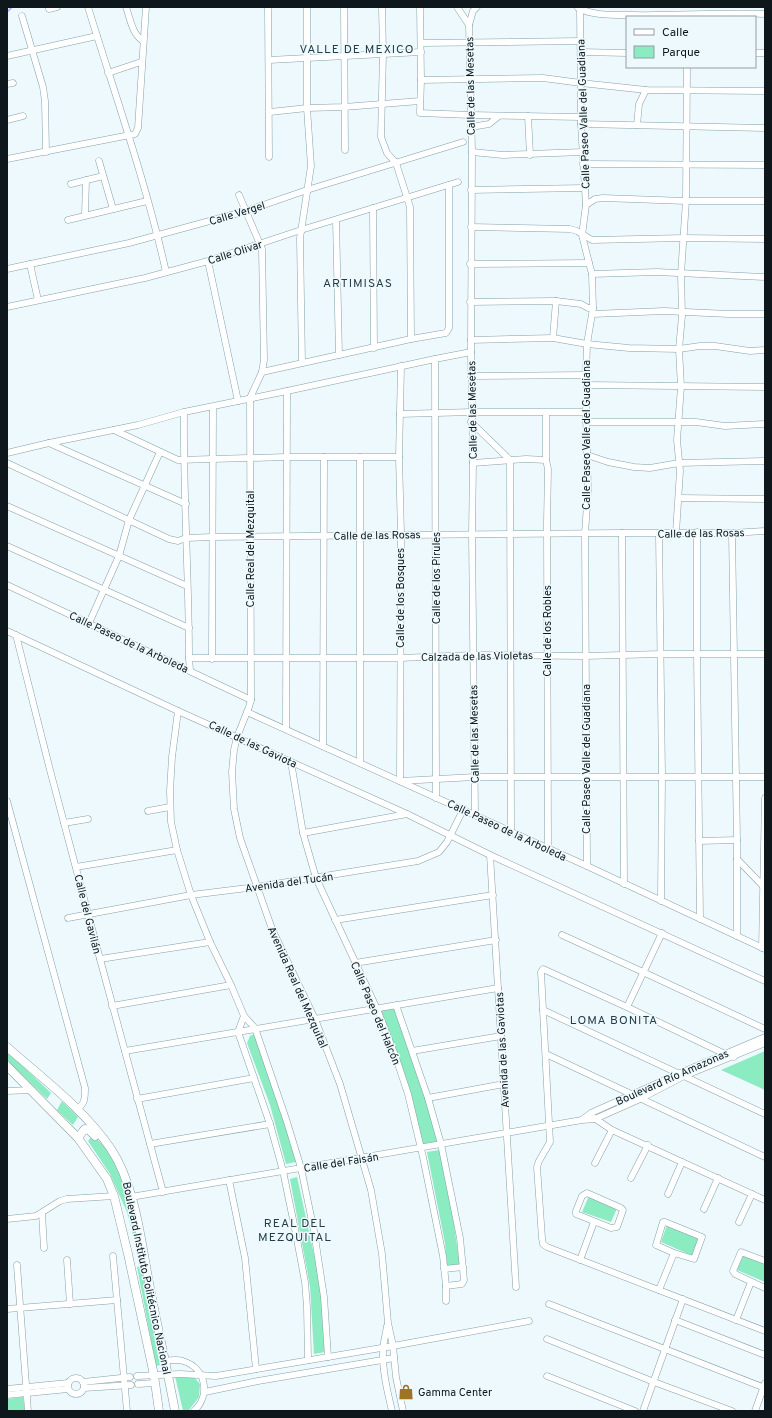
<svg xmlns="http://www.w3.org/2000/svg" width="772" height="1418" viewBox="0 0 772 1418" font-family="Overpass,sans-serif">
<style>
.green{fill:#8bebc1}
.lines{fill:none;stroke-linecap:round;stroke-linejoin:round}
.stream{stroke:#aeb9fc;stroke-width:2}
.minor-casing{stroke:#85a0aa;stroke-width:7}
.major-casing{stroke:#85a0aa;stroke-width:9}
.minor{stroke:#fff;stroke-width:6}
.major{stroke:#fff;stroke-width:8}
.labels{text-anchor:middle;stroke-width:3;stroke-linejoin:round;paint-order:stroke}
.street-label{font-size:11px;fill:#0e181c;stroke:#edf9fd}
.poi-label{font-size:11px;fill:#0e181c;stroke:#edf9fd;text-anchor:start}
.neighbourhood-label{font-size:12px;letter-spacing:1px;fill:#253d45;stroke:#edf9fd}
</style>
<rect width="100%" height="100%" fill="#edf9fd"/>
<g class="green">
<path d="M396 1006 441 1144 421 1148 405 1078 377 1009Z"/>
<path d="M254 1034 280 1102 296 1162 286 1164 270 1105 247 1043 250 1036Z"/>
<path d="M7 1051 51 1093 47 1099 7 1060Z"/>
<path d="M765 1051V1090L721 1070Z"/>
<path d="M62 1101 78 1117 73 1125 57 1110Z"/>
<path d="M93 1135 115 1158 127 1188 142 1245 136 1247 127 1212 110 1174 88 1141Z"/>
<path d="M439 1150 451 1206 460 1265H447L445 1243 427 1152Z"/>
<path d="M297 1177 321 1286 325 1352 314 1354 310 1286 290 1179Z"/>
<path d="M589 1196 618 1206 611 1222 582 1212Z"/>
<path d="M667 1225 699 1239 693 1256 661 1242Z"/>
<path d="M744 1253 765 1262V1282L737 1270Z"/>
<path d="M142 1266 160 1365 156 1366 137 1267Z"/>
<path d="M175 1376H193L200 1384 199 1397 189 1410 183 1411Z"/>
<path d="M23 1397 25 1411H7V1399Z"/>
</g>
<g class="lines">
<path class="stream" d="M7 12 12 7"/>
<g class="minor-casing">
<g id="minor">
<path d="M88 7C115 95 146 182 166 272"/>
<path d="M126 7C130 18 132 34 143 41"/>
<path d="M268 7 269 157"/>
<path d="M344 7 345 150"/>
<path d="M382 7 383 53 381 137 387 153 396 163 410 207 411 339"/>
<path d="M420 7 421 80 420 113 470 115 581 117"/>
<path d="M457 7 469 25"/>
<path d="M580 7 581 124 586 205 582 235 589 263 592 274 593 308 587 344 586 375 587 385 586 412 588 490 585 534 587 866"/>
<path d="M578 8C594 16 614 15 632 15 676 16 721 12 765 14"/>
<path d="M49 9 57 7"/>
<path d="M22 16 43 87 45 101 46 152"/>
<path d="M421 43 580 41"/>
<path d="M581 52 627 53"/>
<path d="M755 53H765"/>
<path d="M7 56 97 36"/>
<path d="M269 60 421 52"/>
<path d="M108 73 141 62"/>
<path d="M421 80 543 78 581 83 646 90 765 91"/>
<path d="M7 84 13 83"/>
<path d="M270 112 307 108 344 107 420 101"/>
<path d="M528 116 530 155"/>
<path d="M7 120 23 116"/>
<path d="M581 124 765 128"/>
<path d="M637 125 639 104 646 90"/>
<path d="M471 127 489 124 499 116"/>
<path d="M472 152 503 155 583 152"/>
<path d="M7 159 135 134 138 128 146 7"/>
<path d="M99 161 113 209"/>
<path d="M583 164 765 165"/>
<path d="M71 184 103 176"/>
<path d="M471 190 585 188"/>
<path d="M239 195 262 249 264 360 262 372 250 398 251 700 249 707 237 737 234 750 232 772 234 809 240 838 272 929 315 1019 340 1084 371 1190 382 1254 388 1323 393 1346 396 1377 403 1411"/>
<path d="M586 205 595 199 603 198 686 201H765"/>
<path d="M373 208 374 348"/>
<path d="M85 215 86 180"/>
<path d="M68 220 147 201"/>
<path d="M336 220 339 355"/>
<path d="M471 227 570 229 577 231 592 240 684 238 765 239"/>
<path d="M208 261 238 401"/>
<path d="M30 264 38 300"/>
<path d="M470 264 589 263"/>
<path d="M7 269 129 243 246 211 307 190 463 142"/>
<path d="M592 274 657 272 765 277"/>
<path d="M470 302 556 301 581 304 588 308H593"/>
<path d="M7 307 145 278 208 261 301 230 458 182"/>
<path d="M593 314 664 311 729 314H765"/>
<path d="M553 338 556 301"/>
<path d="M471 340 553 338 587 344 629 348 679 349 700 346H715L750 351 765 350"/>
<path d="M435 359 436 798"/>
<path d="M302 363 300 238 311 166 307 108V7"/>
<path d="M401 366 399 457 401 534 400 781 475 777H765"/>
<path d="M262 372 411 339 446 333 449 328V185"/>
<path d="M471 376 586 375"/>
<path d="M587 385 765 387"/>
<path d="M184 412C183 494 189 576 189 658L190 670"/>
<path d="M546 413V460L548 469 547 523 548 849"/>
<path d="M400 414 472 412H586"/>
<path d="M471 422 510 460 511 832"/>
<path d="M586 422H696L725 426 765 424"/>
<path d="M114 430 178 460 286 457H399"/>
<path d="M49 443 186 504"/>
<path d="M7 453 49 443 138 425 184 412 287 391 435 359 471 352"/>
<path d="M587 455 608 462 634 467 650 468 679 463 765 461"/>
<path d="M360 457V763"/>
<path d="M7 463 169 539 178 541 186 538 212 537 622 533H732L765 531"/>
<path d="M473 463 526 459 546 460"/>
<path d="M679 498 765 499"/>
<path d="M7 506 187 586"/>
<path d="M697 532V654L700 919"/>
<path d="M622 533 624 884"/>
<path d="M659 533 662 776 661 901"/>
<path d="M676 533 680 471 677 440 681 387 679 349 682 316 681 274 686 201 687 67"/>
<path d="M732 533 737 840V936"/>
<path d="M7 546 189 628"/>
<path d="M7 585 251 700"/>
<path d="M89 623 119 556 129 520 160 452"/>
<path d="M7 631 178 711 407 814 490 855 765 981"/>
<path d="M16 635 50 770 100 959 163 1192"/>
<path d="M189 658H400L473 655 585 656 661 654H765"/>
<path d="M212 659 213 407"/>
<path d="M178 711 172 757 170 791 171 822 177 850 191 895 210 942 231 985 244 1016 255 1028 287 1122 301 1168 314 1231 324 1297 328 1357"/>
<path d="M247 712 587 866 765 949"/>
<path d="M286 729 287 391"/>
<path d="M323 746 324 457"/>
<path d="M291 762 303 833 316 878 377 1009 395 1055 408 1094 423 1157 443 1256 446 1286V1301"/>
<path d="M7 801 85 1088C85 1098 85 1104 77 1109"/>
<path d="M148 811 170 807"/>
<path d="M475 815 472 534 473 463 471 352 472 152 469 25 473 11 477 7"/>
<path d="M64 823 88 819"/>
<path d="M303 833 407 814"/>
<path d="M699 841 737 840"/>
<path d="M490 855 516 1287"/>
<path d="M737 859 763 886"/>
<path d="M76 867 177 850"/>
<path d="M68 918 191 895 256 887 418 861 439 852 447 842 463 810"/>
<path d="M335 920 493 895"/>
<path d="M562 935 643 972 765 1029"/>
<path d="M762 948 765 798"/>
<path d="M100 959 210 942"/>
<path d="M355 963 496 940"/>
<path d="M396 1005 428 1098 441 1144 460 1238 464 1280 462 1284 446 1286"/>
<path d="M112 1006 231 985"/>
<path d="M627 1007 662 933"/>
<path d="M543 1010 765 1114"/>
<path d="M244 1016 238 1032 270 1124 283 1171 296 1234 305 1282 307 1307 308 1360"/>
<path d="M125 1051 498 988"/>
<path d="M412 1051 501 1036"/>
<path d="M546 1054 765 1157"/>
<path d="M734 1057 725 1054 627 1007 543 969 541 972 550 1142 539 1161 537 1167 542 1238 543 1244 547 1247 765 1331"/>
<path d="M7 1091 32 1090"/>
<path d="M428 1098 504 1084"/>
<path d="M137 1099 254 1078"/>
<path d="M594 1118 612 1130 765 1200"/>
<path d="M583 1119 591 1113 678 1074 765 1037"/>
<path d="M150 1144 270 1124"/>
<path d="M595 1163 612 1130"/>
<path d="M631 1178 648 1145"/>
<path d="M229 1180 245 1258 256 1369"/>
<path d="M587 1193 621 1208 623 1210 617 1227 611 1228 576 1214V1211L582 1196Z"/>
<path d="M668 1194 682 1162"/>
<path d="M131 1197 582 1120 595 1119 640 1099 684 1076 765 1043"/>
<path d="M704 1209 718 1178"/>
<path d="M42 1213 44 1248"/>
<path d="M7 1219 36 1216 60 1201 67 1199 114 1196"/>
<path d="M663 1222H665L702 1237 694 1259 674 1253 656 1245Z"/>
<path d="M739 1222 752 1194"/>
<path d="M113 1256 127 1411"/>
<path d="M67 1260 70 1304"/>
<path d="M580 1260 594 1222"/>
<path d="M765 1261 741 1252 733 1271 735 1274 765 1288"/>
<path d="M17 1265 28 1411"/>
<path d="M444 1269 463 1267"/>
<path d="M659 1290 674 1253"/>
<path d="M549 1304 765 1388"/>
<path d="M7 1309 117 1300"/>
<path d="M675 1320 765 1355"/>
<path d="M736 1320 751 1282"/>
<path d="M387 1326C386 1333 384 1341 383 1348 382 1369 387 1390 392 1411"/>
<path d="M547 1339 654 1382 732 1411"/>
<path d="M165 1361C171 1360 177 1359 183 1361 206 1368 211 1395 194 1411"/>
<path d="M137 1376 180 1374 216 1376 393 1346 529 1321"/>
<path d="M547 1376 635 1411"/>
<circle cx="76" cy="1386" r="8"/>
<path d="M83 1382 130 1377"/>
<path d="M138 1384 155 1383"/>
<path d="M84 1388 131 1385"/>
<path d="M7 1389 68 1383"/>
<path d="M205 1392 258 1381 394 1358"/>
<path d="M7 1395 68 1389"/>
<path d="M643 1411 683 1299"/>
<path d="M755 1411 765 1383"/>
</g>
</g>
<g class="major-casing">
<g id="major">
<path d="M7 1047C43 1079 84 1109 111 1149 135 1185 141 1241 149 1283 157 1326 167 1368 175 1411"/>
<path d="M7 1066 78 1138 107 1179 114 1196 128 1254 154 1375 159 1411"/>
<path d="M78 1138 83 1131 85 1129 89 1130 95 1136"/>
</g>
</g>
<use href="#minor" class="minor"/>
<use href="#major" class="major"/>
</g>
<defs>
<g id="shop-bare" transform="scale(1.2)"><path d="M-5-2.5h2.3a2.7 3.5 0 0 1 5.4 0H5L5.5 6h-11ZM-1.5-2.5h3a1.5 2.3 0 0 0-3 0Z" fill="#9d7422" stroke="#edf9fd" stroke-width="2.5" paint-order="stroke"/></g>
</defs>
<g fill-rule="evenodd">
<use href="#shop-bare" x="406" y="1392"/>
</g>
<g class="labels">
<g class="street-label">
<text transform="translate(470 86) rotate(-91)" y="4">Calle de las Mesetas</text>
<text transform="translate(583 114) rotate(-92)" y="4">Calle Paseo Valle del Guadiana</text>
<text transform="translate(237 213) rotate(-17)" y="4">Calle Vergel</text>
<text transform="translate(235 252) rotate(-18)" y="4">Calle Olivar</text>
<text transform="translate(472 410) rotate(-91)" y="4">Calle de las Mesetas</text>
<text transform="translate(586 435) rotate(-90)" y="4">Calle Paseo Valle del Guadiana</text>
<text transform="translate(701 533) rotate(-1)" y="4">Calle de las Rosas</text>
<text transform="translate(377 535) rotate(-1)" y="4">Calle de las Rosas</text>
<text transform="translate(250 549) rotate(-90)" y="4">Calle Real del Mezquital</text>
<text transform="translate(436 578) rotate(-90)" y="4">Calle de los Pirules</text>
<text transform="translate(400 598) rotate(-90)" y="4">Calle de los Bosques</text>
<text transform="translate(547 631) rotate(-90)" y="4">Calle de los Robles</text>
<text transform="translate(129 642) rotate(25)" y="4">Calle Paseo de la Arboleda</text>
<text transform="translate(477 656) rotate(-1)" y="4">Calzada de las Violetas</text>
<text transform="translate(474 734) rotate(-91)" y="4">Calle de las Mesetas</text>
<text transform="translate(253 744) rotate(25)" y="4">Calle de las Gaviota</text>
<text transform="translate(586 759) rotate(-90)" y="4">Calle Paseo Valle del Guadiana</text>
<text transform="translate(507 830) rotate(25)" y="4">Calle Paseo de la Arboleda</text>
<text transform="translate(289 882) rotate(-8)" y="4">Avenida del Tucán</text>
<text transform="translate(88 914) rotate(76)" y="4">Calle del Gavilán</text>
<text transform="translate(298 987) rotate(66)" y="4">Avenida Real del Mezquital</text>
<text transform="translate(376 1013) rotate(67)" y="4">Calle Paseo del Halcón</text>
<text transform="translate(502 1050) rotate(-93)" y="4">Avenida de las Gaviotas</text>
<text transform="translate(672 1077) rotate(-24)" y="4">Boulevard Río Amazonas</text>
<text transform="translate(341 1162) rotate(-9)" y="4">Calle del Faisán</text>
<text transform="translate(147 1278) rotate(78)" y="4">Boulevard Instituto Politécnico Nacional</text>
</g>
<g class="poi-label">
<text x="418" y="1396">Gamma Center</text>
</g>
<g class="neighbourhood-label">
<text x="357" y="53">VALLE DE MEXICO</text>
<text x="358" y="287">ARTIMISAS</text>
<text x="614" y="1024">LOMA BONITA</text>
<text x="295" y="1227">REAL DEL<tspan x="295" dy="14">MEZQUITAL</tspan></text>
</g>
</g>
<rect width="772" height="1418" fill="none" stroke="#0e181c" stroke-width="16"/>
<rect x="626" y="16" width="130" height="52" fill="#edf9fd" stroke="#949fa3"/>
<rect x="634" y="29" width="20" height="6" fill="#ffffff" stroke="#949fa3"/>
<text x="662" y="36" font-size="12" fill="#0e181c">Calle</text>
<rect x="634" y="46" width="20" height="12" fill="#8bebc1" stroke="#949fa3"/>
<text x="662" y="56" font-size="12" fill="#0e181c">Parque</text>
</svg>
